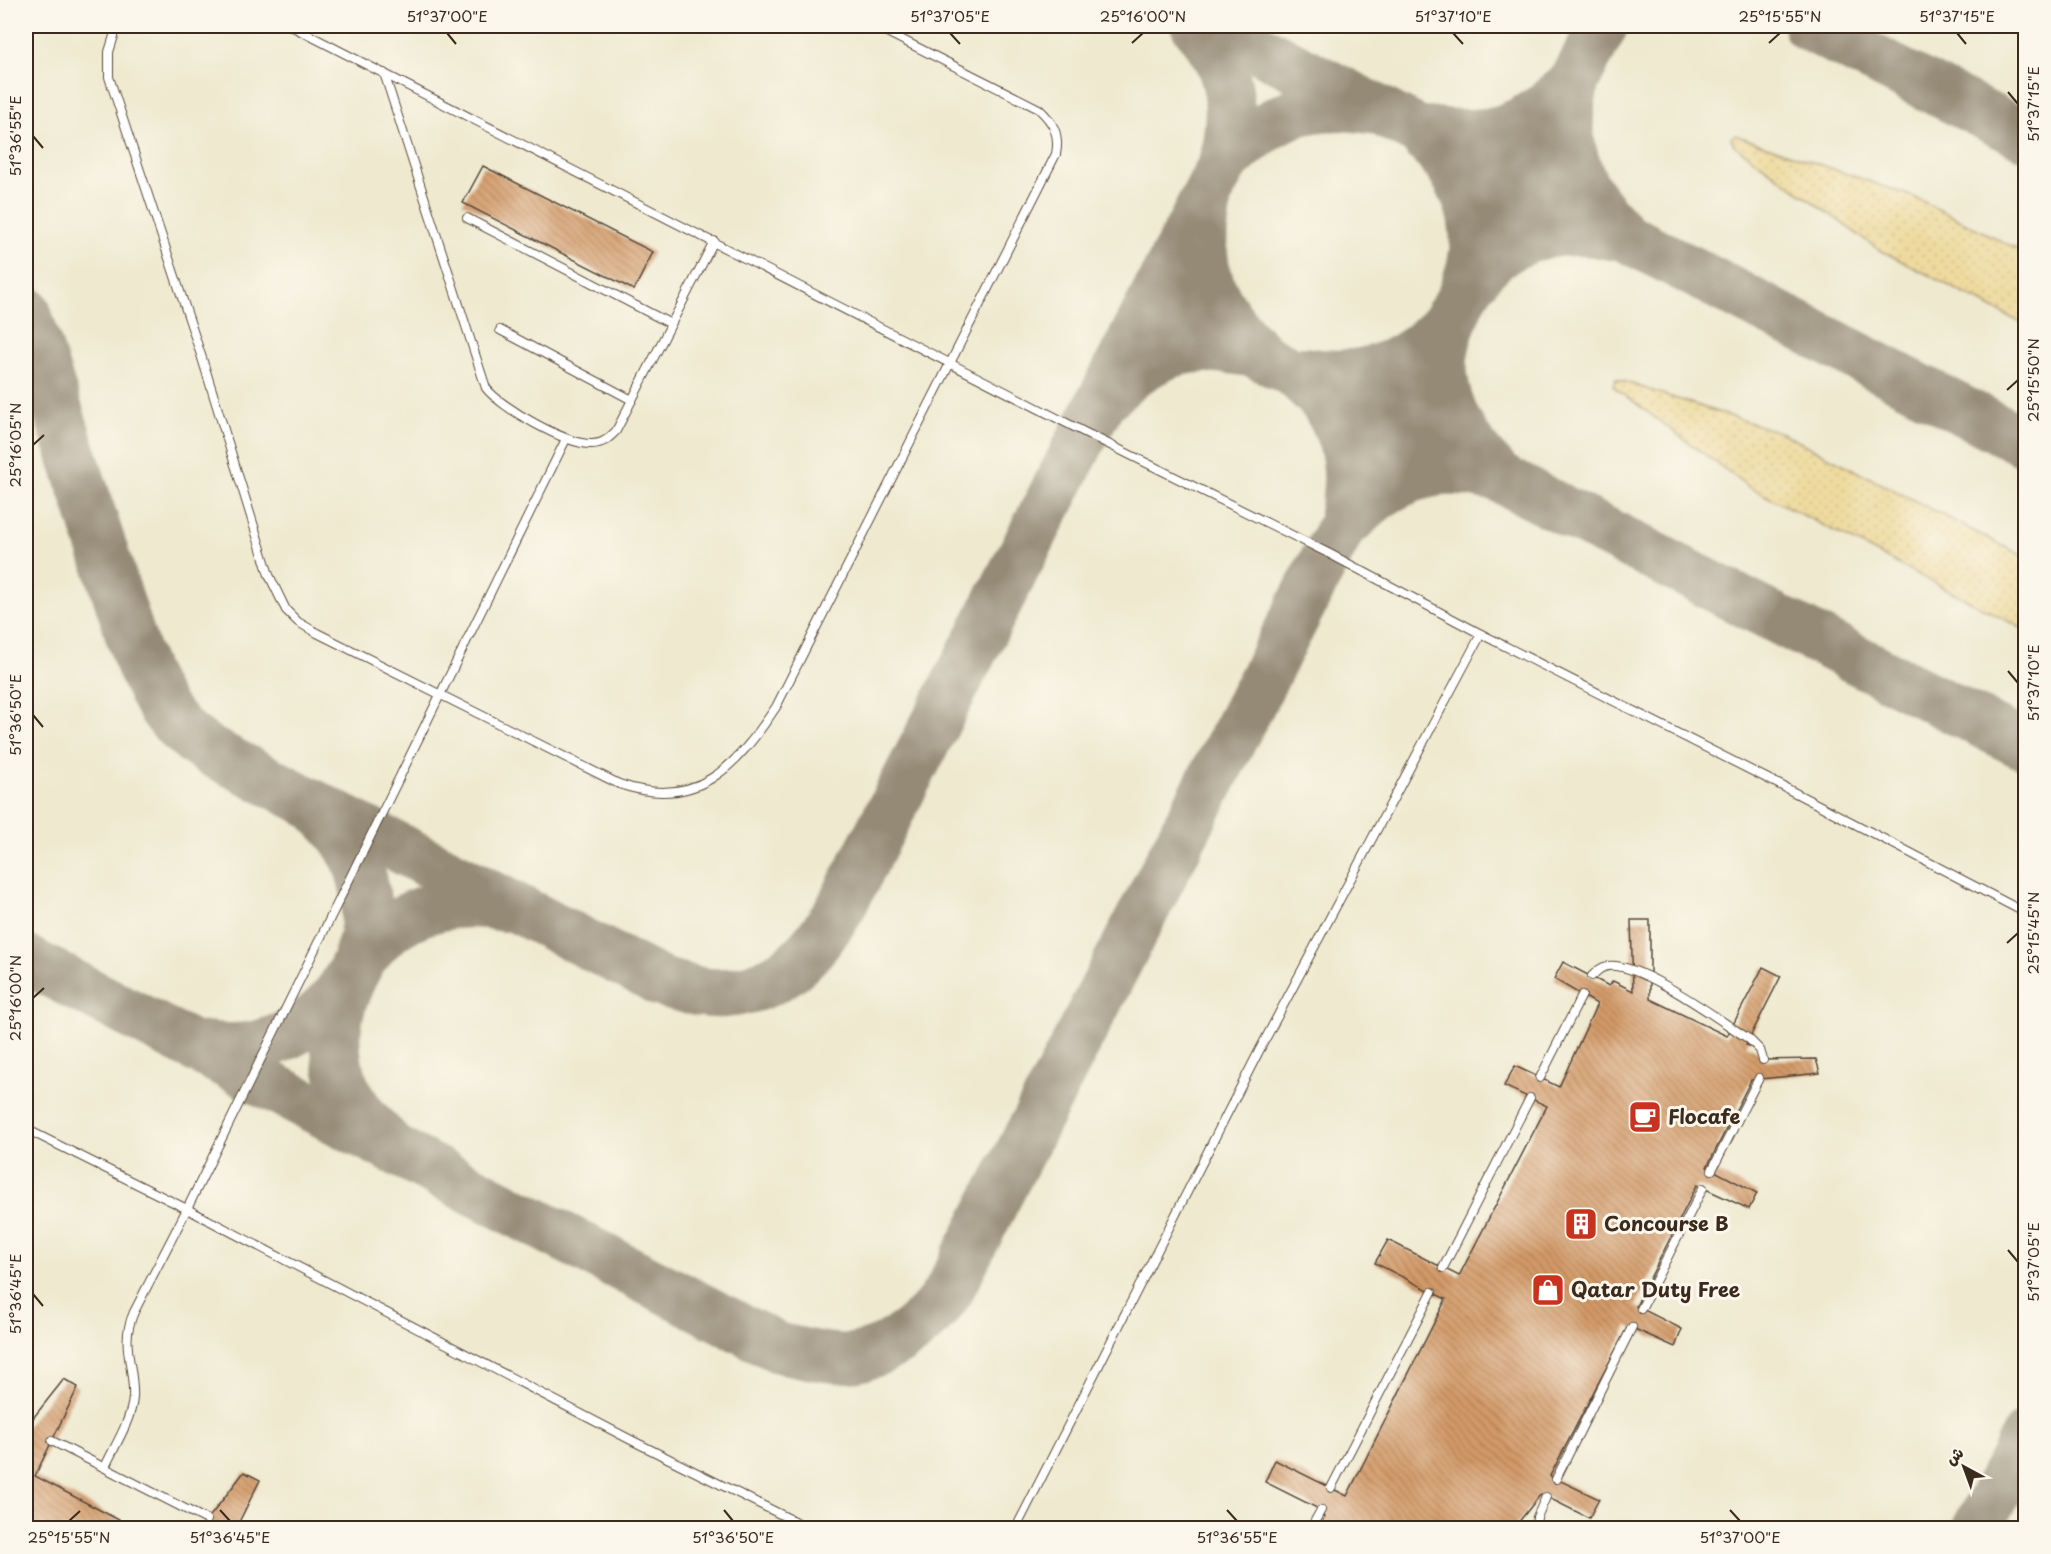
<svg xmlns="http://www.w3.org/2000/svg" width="2051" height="1554" viewBox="0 0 2051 1554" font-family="'Playpen Sans','Playpen Sans Arabic',sans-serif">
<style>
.sand{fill:url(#sand-dots);stroke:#94825e;stroke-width:1.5}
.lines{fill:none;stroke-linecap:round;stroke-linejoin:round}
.taxiway{stroke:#958a76;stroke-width:50}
.building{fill:url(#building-back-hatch)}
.lane-casing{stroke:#564739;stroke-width:10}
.lane{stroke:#fff;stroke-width:8}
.ticks{fill:none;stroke:#3b2a1e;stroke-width:2}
.labels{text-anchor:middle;stroke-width:6;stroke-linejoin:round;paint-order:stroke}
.poi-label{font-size:20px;font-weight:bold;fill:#3b2a1e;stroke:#fbf7ec;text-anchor:start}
.neatline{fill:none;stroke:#3b2a1e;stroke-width:2}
.ticks-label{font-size:15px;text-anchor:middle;fill:#3b2a1e}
</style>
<defs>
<pattern id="sand-dots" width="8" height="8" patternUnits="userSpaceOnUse" patternTransform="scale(1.5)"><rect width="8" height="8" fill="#eeda9e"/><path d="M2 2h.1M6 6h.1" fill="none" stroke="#cdbb88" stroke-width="1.8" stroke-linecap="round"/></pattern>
<pattern id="building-back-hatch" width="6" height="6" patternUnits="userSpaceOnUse" patternTransform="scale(1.5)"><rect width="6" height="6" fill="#d39a67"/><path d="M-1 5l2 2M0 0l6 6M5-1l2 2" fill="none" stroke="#ac7e54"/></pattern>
</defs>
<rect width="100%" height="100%" fill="#fbf7ec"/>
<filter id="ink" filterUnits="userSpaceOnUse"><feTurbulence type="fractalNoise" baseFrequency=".0167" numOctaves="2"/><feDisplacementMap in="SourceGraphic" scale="12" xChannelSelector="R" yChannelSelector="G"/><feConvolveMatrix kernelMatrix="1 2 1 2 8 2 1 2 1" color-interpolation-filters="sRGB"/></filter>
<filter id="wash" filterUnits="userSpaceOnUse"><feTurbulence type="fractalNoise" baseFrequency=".008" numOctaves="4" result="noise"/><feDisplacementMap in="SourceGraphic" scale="24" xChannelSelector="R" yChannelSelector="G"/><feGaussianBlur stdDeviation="1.35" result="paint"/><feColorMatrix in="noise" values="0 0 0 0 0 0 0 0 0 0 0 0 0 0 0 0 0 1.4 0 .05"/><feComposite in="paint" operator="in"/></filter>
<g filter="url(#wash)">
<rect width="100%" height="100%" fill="#efe9cf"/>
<g class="sand">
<path d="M1735 135 1914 197 2025 253V325L1878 249 1734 145 1731 138Z"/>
<path d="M1616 379 1782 433 2025 557V630L1749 487 1615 388 1613 385Z"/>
</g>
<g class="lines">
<g class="taxiway">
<path d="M1196 26C1234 69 1235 110 1223 164 1271 117 1302 98 1371 109"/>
<path d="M1215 26 2026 443"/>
<path d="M1808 26 2026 136"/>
<path d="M1573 90C1560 144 1579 192 1618 229"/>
<path d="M1429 131C1489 140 1521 131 1565 89"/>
<path d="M1427 140C1461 172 1482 217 1472 264 1464 301 1439 336 1443 375 1447 414 1466 443 1493 470"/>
<path d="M1153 301 2026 746"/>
<path d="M26 311 135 650C153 698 165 722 208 750L661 982C681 987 704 995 725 993 784 988 814 952 842 905L1223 164"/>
<path d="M1303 372C1354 380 1396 371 1434 335 1454 316 1465 288 1483 268 1516 233 1567 225 1611 235"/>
<path d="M1301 379C1310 388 1321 397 1327 407 1347 439 1353 476 1344 512"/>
<path d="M1109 395C1158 346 1194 341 1260 354 1215 311 1193 270 1206 207"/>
<path d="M1352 519C1387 480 1435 462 1487 475"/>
<path d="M26 960 779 1348C797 1351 816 1357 835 1358 878 1362 926 1327 948 1292L1395 423 1603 26"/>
<path d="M207 1046C337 1067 423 905 322 814"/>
<path d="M385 1140C367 1123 351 1104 342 1081 332 1051 335 1019 346 991 372 922 433 892 504 907"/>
<path d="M1977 1528 2026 1436"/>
</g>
</g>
<g id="blocks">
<g class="building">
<path d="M483 166 653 252 634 290 463 203Z"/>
<path d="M1631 920H1650V999L1727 1036 1763 967 1781 976 1746 1045 1764 1054 1763 1060 1816 1059 1820 1073 1751 1080 1707 1167 1757 1193 1749 1209 1697 1185 1636 1306 1682 1329 1675 1347 1628 1326 1550 1476 1599 1499 1589 1518 1541 1494 1514 1528H1319L1324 1518 1321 1510 1265 1482 1275 1460 1347 1496 1446 1299 1375 1263 1388 1240 1459 1276 1547 1106 1504 1086 1515 1066 1559 1087 1597 1004 1554 979 1563 962 1609 986 1613 981 1633 991Z"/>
<path d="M64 1379 78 1387 35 1476 134 1528H26V1427Z"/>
<path d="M244 1472 260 1480 236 1528H201Z"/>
</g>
</g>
</g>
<g filter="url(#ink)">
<use href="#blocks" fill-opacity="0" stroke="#564739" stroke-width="1.5"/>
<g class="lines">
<g class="lane-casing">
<g id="lane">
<path d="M117 26 109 52V77L201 355 269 575 286 610 298 622 317 633 619 784C697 811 736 767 776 707L1056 154C1060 134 1053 122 1039 109L875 26"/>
<path d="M291 26 1084 432 1328 553 1481 634 1782 786 2026 913"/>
<path d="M384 73 486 388C500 407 567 445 592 444 603 444 609 438 616 431L714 241"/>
<path d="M467 218 671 324"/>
<path d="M500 330 632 400"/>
<path d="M1592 976C1597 971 1601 967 1608 966 1641 962 1719 1020 1749 1039L1760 1050 1763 1060"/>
<path d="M1540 1078 1582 995"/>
<path d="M26 1129 187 1209 633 1441 808 1528"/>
<path d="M1712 1170 1759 1078"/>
<path d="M1443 1268 1530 1098"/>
<path d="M1641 1309 1703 1188"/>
<path d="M26 1426V1427"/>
<path d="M52 1441 207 1520"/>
<path d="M105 1467C114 1447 131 1421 133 1398 135 1366 119 1345 134 1312L187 1209 566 439"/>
<path d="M1556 1479 1632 1327"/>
<path d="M1331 1488 1432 1292"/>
<path d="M1016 1528 1259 1051 1481 634"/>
<path d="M1311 1528 1321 1510"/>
<path d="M1536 1528 1537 1517 1546 1497"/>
</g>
</g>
<use href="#lane" class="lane"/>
</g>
</g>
<path class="ticks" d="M447 33 456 44M950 33 960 44M1453 33 1463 44M1957 33 1966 44M1132 43 1143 33M1769 43 1780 33M2008 92 2018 104M33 136 43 148M2007 390 2018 380M33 445 44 435M2008 671 2018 683M33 715 43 727M2007 943 2018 933M33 998 44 988M2008 1250 2018 1262M33 1294 43 1306M220 1510 230 1521M724 1510 733 1521M1227 1510 1237 1521M1730 1510 1740 1521M69 1521 80 1511"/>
<defs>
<g id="cafe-square" transform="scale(1.725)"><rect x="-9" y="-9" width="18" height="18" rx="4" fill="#c8321e" stroke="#fbf7ec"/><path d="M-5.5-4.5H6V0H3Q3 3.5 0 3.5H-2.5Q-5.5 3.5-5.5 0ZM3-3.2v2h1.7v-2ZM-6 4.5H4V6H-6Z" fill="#fff"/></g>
<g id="building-square" transform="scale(1.725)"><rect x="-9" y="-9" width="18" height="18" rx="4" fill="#c8321e" stroke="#fbf7ec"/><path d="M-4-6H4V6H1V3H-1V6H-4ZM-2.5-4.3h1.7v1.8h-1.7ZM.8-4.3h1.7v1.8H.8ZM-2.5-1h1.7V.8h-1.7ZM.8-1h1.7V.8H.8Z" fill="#fff"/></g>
<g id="shop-square" transform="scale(1.725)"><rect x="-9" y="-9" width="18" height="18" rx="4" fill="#c8321e" stroke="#fbf7ec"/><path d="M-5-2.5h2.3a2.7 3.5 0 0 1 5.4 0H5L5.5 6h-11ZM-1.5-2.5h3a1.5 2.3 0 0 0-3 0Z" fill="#fff"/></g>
</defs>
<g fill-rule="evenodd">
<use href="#cafe-square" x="1645" y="1117"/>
<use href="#building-square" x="1581" y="1224"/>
<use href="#shop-square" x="1548" y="1290"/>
</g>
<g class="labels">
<g class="poi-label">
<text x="1668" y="1124">Flocafe</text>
<text x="1604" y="1231">Concourse B</text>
<text x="1571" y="1297">Qatar Duty Free</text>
</g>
</g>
<rect width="2051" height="1554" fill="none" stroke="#fbf7ec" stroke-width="66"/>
<g transform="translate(1964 1467) rotate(319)" stroke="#fbf7ec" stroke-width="4.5" paint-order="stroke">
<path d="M0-4.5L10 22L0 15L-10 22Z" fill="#3b2a1e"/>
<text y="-9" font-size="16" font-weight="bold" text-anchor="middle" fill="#3b2a1e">ش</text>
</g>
<rect x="33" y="33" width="1985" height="1488" class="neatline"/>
<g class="ticks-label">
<text x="447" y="22">51°37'00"E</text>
<text x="950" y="22">51°37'05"E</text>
<text x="1143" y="22">25°16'00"N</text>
<text x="1453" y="22">51°37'10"E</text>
<text x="1780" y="22">25°15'55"N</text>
<text x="1957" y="22">51°37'15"E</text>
<text transform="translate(2034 104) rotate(-90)" y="5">51°37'15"E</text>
<text transform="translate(16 136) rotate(-90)" y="5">51°36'55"E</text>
<text transform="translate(2034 380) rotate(-90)" y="5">25°15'50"N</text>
<text transform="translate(16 445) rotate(-90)" y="5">25°16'05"N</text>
<text transform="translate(2034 683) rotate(-90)" y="5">51°37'10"E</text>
<text transform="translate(16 715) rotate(-90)" y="5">51°36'50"E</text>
<text transform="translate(2034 933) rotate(-90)" y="5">25°15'45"N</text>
<text transform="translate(16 998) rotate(-90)" y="5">25°16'00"N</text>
<text transform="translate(2034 1262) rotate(-90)" y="5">51°37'05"E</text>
<text transform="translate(16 1294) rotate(-90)" y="5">51°36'45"E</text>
<text x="69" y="1543">25°15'55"N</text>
<text x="230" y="1543">51°36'45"E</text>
<text x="733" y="1543">51°36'50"E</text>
<text x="1237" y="1543">51°36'55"E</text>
<text x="1740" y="1543">51°37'00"E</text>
</g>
</svg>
